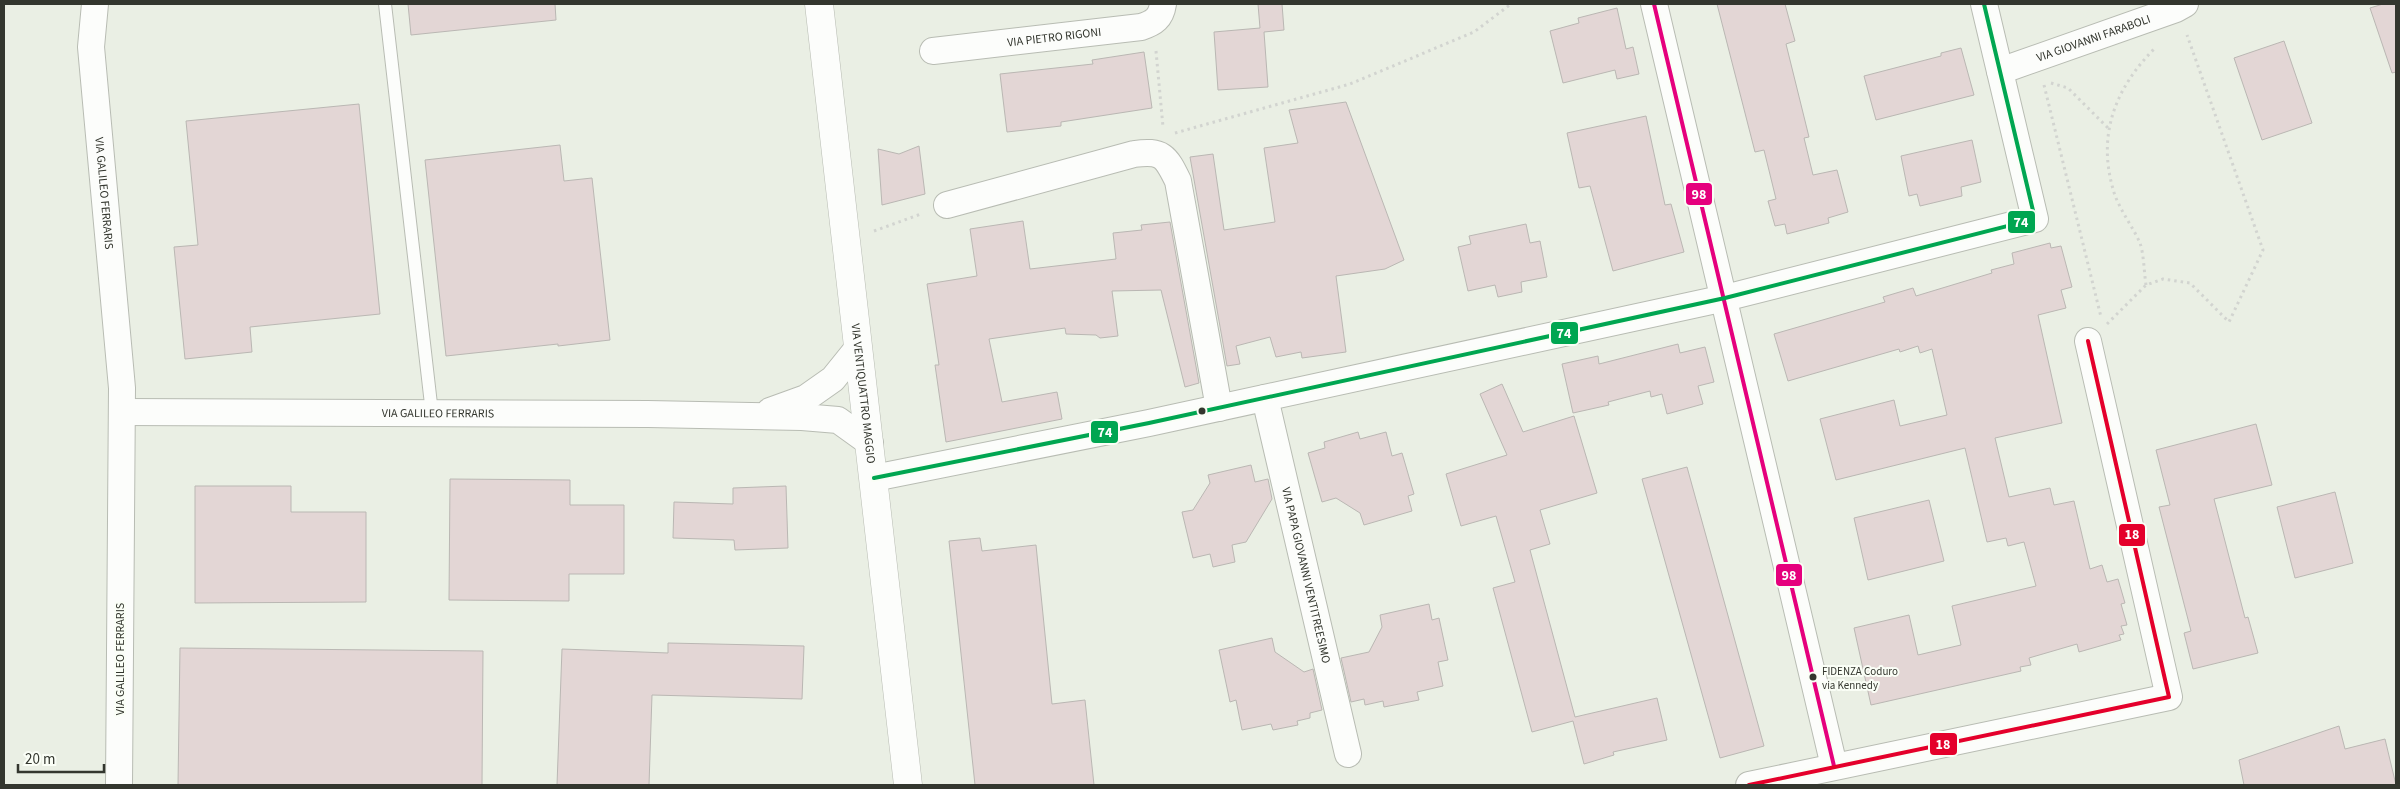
<svg xmlns="http://www.w3.org/2000/svg" width="2400" height="789" viewBox="0 0 2400 789" font-family="'Source Sans 3',sans-serif">
<style>
.building{fill:#e3d6d5;stroke:#bab7b3}
.lines{fill:none;stroke-linecap:round;stroke-linejoin:round}
.service-casing{stroke:#b8bcb3;stroke-width:14}
.minor-casing{stroke:#b8bcb3;stroke-width:28}
.secondary-casing{stroke:#b8bcb3;stroke-width:29}
.path{stroke:#d2d4d0;stroke-width:3;stroke-dasharray:2.5 4;stroke-linecap:butt}
.service{stroke:#fcfdfb;stroke-width:12}
.minor{stroke:#fcfdfb;stroke-width:26}
.secondary{stroke:#fcfdfb;stroke-width:28}
.bus-1-casing{stroke:#fafef6;stroke-width:8}
.bus-2-casing{stroke:#fafef6;stroke-width:8}
.bus-3-casing{stroke:#fafef6;stroke-width:8}
.bus-1{stroke:#e5007d;stroke-width:4}
.bus-2{stroke:#00a651;stroke-width:4}
.bus-3{stroke:#e4002b;stroke-width:4}
.bus-dot{fill:#33362e;stroke:#fafef6;stroke-width:2}
.labels{text-anchor:middle;stroke-width:4;stroke-linejoin:round;paint-order:stroke}
.bus-label{font-size:11px;fill:#33362e;stroke:#fafef6;text-anchor:start}
.street-label{font-size:12px;fill:#33362e;stroke:#fafef6}
.line-badge{stroke:#fafef6;stroke-width:2}
.badge-label{font-size:14px;text-anchor:middle;font-weight:bold;fill:#fff}
</style>
<rect width="100%" height="100%" fill="#eaefe4"/>
<g class="building">
<path d="M408 4H555L556 20 411 35Z"/>
<path d="M1258 4H1282L1284 30 1264 32 1268 87 1218 90 1214 32 1260 28Z"/>
<path d="M1717 4H1785L1795 41 1786 44 1809 137 1804 138 1813 175 1837 170 1848 212 1828 218 1829 223 1787 234 1785 224 1775 226 1768 201 1776 199 1764 150 1755 152Z"/>
<path d="M2383 4H2396V72L2392 73 2370 8Z"/>
<path d="M1617 8 1626 49 1633 47 1639 74 1617 79 1615 70 1563 83 1550 31 1579 23 1578 18Z"/>
<path d="M2284 41 2312 123 2262 140 2234 58Z"/>
<path d="M1961 48 1974 95 1876 120 1864 76 1941 56V53Z"/>
<path d="M1144 52 1152 108 1061 122V126L1007 132 1000 74 1093 64 1092 60Z"/>
<path d="M1346 102 1404 260 1385 269 1336 276 1346 352 1302 358 1301 352 1276 357 1270 337 1236 346 1240 364 1227 366 1190 157 1213 154 1224 230 1275 222 1264 148 1298 143 1289 110Z"/>
<path d="M359 104 380 314 250 327 252 352 185 359 174 247 198 245 186 121Z"/>
<path d="M1646 116 1665 205 1671 204 1684 252 1613 271 1590 186 1579 188 1567 133Z"/>
<path d="M1972 140 1981 182 1961 187 1962 196 1920 206 1917 194 1909 196 1901 156Z"/>
<path d="M560 145 564 181 592 178 610 340 558 346V344L446 356 425 160Z"/>
<path d="M919 146 925 194 882 205 878 149 899 154Z"/>
<path d="M1023 221 1030 269 1116 259 1113 233 1142 230 1141 225 1170 222 1199 383 1185 387 1161 290 1112 291 1118 336 1100 338 1096 335 1066 334 1065 328 989 339 1002 402 1057 392 1062 419 946 442 935 365H939L927 284 977 276 970 229Z"/>
<path d="M1526 224 1530 243 1540 241 1547 277 1521 282 1522 292 1498 297 1495 285 1468 291 1458 247 1471 244 1469 236Z"/>
<path d="M2050 243 2051 248 2061 246 2072 287 2061 290 2066 308 2038 315 2062 423 1995 438 2009 497 2050 488 2054 505 2074 501 2090 569 2102 565 2107 582 2118 579 2125 603 2121 604 2127 625 2121 626 2124 634 2119 635 2121 640 2079 652 2077 644 2029 658 2031 665 2020 667 2021 671 1871 705 1854 628 1909 615 1918 655 1961 645 1952 606 2036 586 2024 542 2008 546 2006 538 1987 542 1965 448 1836 480 1820 419 1894 400 1900 426 1947 415 1932 349 1920 353 1918 346 1900 352 1899 349 1788 381 1774 334 1885 302 1883 297 1913 288 1916 296 1992 273 1991 270 2014 264 2012 253Z"/>
<path d="M1678 344 1680 353 1705 347 1714 382 1698 386 1703 404 1667 414 1662 394 1651 397 1650 391 1608 402 1609 405 1573 413 1562 364 1598 356 1599 364Z"/>
<path d="M1502 384 1523 432 1574 416 1597 493 1540 510 1550 544 1530 550 1575 717 1657 698 1667 740 1613 752 1614 755 1584 764 1573 721 1532 732 1493 588 1515 582 1496 516 1461 526 1446 474 1507 455 1480 394Z"/>
<path d="M2256 424 2272 485 2214 499 2245 618 2248 617 2258 653 2193 669 2184 633 2191 631 2159 507 2170 505 2156 450Z"/>
<path d="M1358 432 1360 439 1386 432 1392 456 1402 453 1414 494 1408 496 1412 511 1364 525 1360 513 1336 498 1322 502 1308 453 1325 448 1324 442Z"/>
<path d="M1251 465 1255 482 1268 479 1272 499 1246 542 1232 545 1235 562 1213 567 1210 554 1193 558 1182 512 1193 510 1210 483 1208 475Z"/>
<path d="M1687 467 1764 746 1720 758 1642 479Z"/>
<path d="M450 479 570 480V505H624V574H569V601L449 600Z"/>
<path d="M195 486H291V512H366V602L195 603Z"/>
<path d="M786 486 788 548 735 550 734 540 673 538 674 502 733 504V488Z"/>
<path d="M2335 492 2353 563 2295 578 2277 507Z"/>
<path d="M1929 500 1944 561 1868 580 1854 518Z"/>
<path d="M980 538 982 551 1036 545 1052 704 1085 700 1094 785H975L949 541Z"/>
<path d="M1429 604 1432 620 1439 618 1448 660 1438 662 1443 686 1417 692 1419 700 1384 707 1383 701 1365 705 1364 699 1351 702 1341 658 1369 652 1382 627 1380 615Z"/>
<path d="M1272 638 1275 652 1304 672 1313 669 1322 710 1310 713V718L1297 721 1298 725 1273 730 1271 724 1242 730 1236 700 1230 702 1219 650Z"/>
<path d="M668 643 804 646 802 699 652 695 649 785H557L562 649 668 653Z"/>
<path d="M180 648 483 651 482 785H178Z"/>
<path d="M2339 726 2345 749 2385 739 2396 785H2244L2239 760Z"/>
</g>
<g class="lines">
<g class="service-casing">
<path id="service" d="M385 4 432 413"/>
</g>
<g class="minor-casing">
<g id="minor">
<path id="s1" d="M95 4 91 47 122 388 119 785"/>
<path d="M1654 4 1834 766"/>
<path id="s2" d="M933 51 1141 27C1154 23 1161 18 1163 4"/>
<path id="s3" d="M2000 71 2176 9 2185 4"/>
<path d="M947 205 1134 154C1162 150 1166 156 1178 181L1219 408"/>
<path id="s4" d="M1265 398 1348 754"/>
<path d="M770 411 806 398 833 379 858 348"/>
<path id="s5" d="M122 412 648 414 802 417 838 420 870 443"/>
<path d="M874 478 1149 423 1725 298 2035 219 1984 4"/>
<path d="M1749 785 2169 697 2088 341"/>
</g>
</g>
<g class="secondary-casing">
<g id="secondary">
<path id="s6" d="M819 4 908 785"/>
</g>
</g>
<g class="path">
<path d="M1156 51 1163 127"/>
<path d="M2051 83 2068 88 2108 128"/>
<path d="M2044 85 2101 317"/>
<path d="M1175 133 1350 84 1474 32 1511 4"/>
<path d="M874 231 921 214"/>
<path d="M2146 285C2144 272 2144 255 2140 243 2132 225 2118 208 2113 189 2097 133 2116 87 2156 47"/>
<path d="M2107 324 2146 285 2163 279 2190 283 2229 322 2263 250 2187 35"/>
</g>
<use href="#service" class="service"/>
<use href="#minor" class="minor"/>
<use href="#secondary" class="secondary"/>
<g class="bus-1-casing">
<path id="bus-1" d="M1654 4 1834 766"/>
</g>
<g class="bus-2-casing">
<path id="bus-2" d="M874 478 1149 423 1725 298 2035 219 1984 4"/>
</g>
<g class="bus-3-casing">
<path id="bus-3" d="M1749 785 2169 697 2088 341"/>
</g>
<use href="#bus-1" class="bus-1"/>
<use href="#bus-2" class="bus-2"/>
<use href="#bus-3" class="bus-3"/>
</g>
<g class="bus-dot">
<circle cx="1202" cy="411" r="4.5"/>
<circle cx="1813" cy="677" r="4.5"/>
</g>
<g class="labels">
<g class="bus-label">
<text x="1822" y="675">FIDENZA Coduro<tspan x="1822" dy="14">via Kennedy</tspan></text>
</g>
<g class="street-label">
<text dy="4" stroke="none"><textPath href="#s2" startOffset="122">VIA PIETRO RIGONI</textPath></text>
<text dy="4" stroke="none"><textPath href="#s3" startOffset="99">VIA GIOVANNI FARABOLI</textPath></text>
<text dy="4" stroke="none"><textPath href="#s1" startOffset="190">VIA GALILEO FERRARIS</textPath></text>
<text dy="4" stroke="none"><textPath href="#s6" startOffset="392">VIA VENTIQUATTRO MAGGIO</textPath></text>
<text dy="4" stroke="none"><textPath href="#s5" startOffset="316">VIA GALILEO FERRARIS</textPath></text>
<text dy="4" stroke="none"><textPath href="#s4" startOffset="182">VIA PAPA GIOVANNI VENTITREESIMO</textPath></text>
<text transform="translate(120 659) rotate(-90)" y="4">VIA GALILEO FERRARIS</text>
</g>
</g>
<g class="line-badge">
<rect x="1685" y="182" width="28" height="24" rx="5" fill="#e5007d"/>
<rect x="2007" y="210" width="29" height="24" rx="5" fill="#00a651"/>
<rect x="1550" y="321" width="29" height="24" rx="5" fill="#00a651"/>
<rect x="1090" y="420" width="29" height="24" rx="5" fill="#00a651"/>
<rect x="2118" y="523" width="28" height="24" rx="5" fill="#e4002b"/>
<rect x="1775" y="563" width="28" height="24" rx="5" fill="#e5007d"/>
<rect x="1929" y="732" width="29" height="24" rx="5" fill="#e4002b"/>
</g>
<g class="badge-label">
<text x="1699" y="199">98</text>
<text x="2021" y="227">74</text>
<text x="1564" y="338">74</text>
<text x="1105" y="437">74</text>
<text x="2132" y="539">18</text>
<text x="1789" y="580">98</text>
<text x="1943" y="749">18</text>
</g>
<rect width="2400" height="789" fill="none" stroke="#33362e" stroke-width="10"/>
<path d="M18 764v8h86v-8" fill="none" stroke="#33362e" stroke-width="2.5"/>
<text x="25" y="764" font-size="15" fill="#33362e" stroke="#fafef6" stroke-width="4" paint-order="stroke">20 m</text>
</svg>
